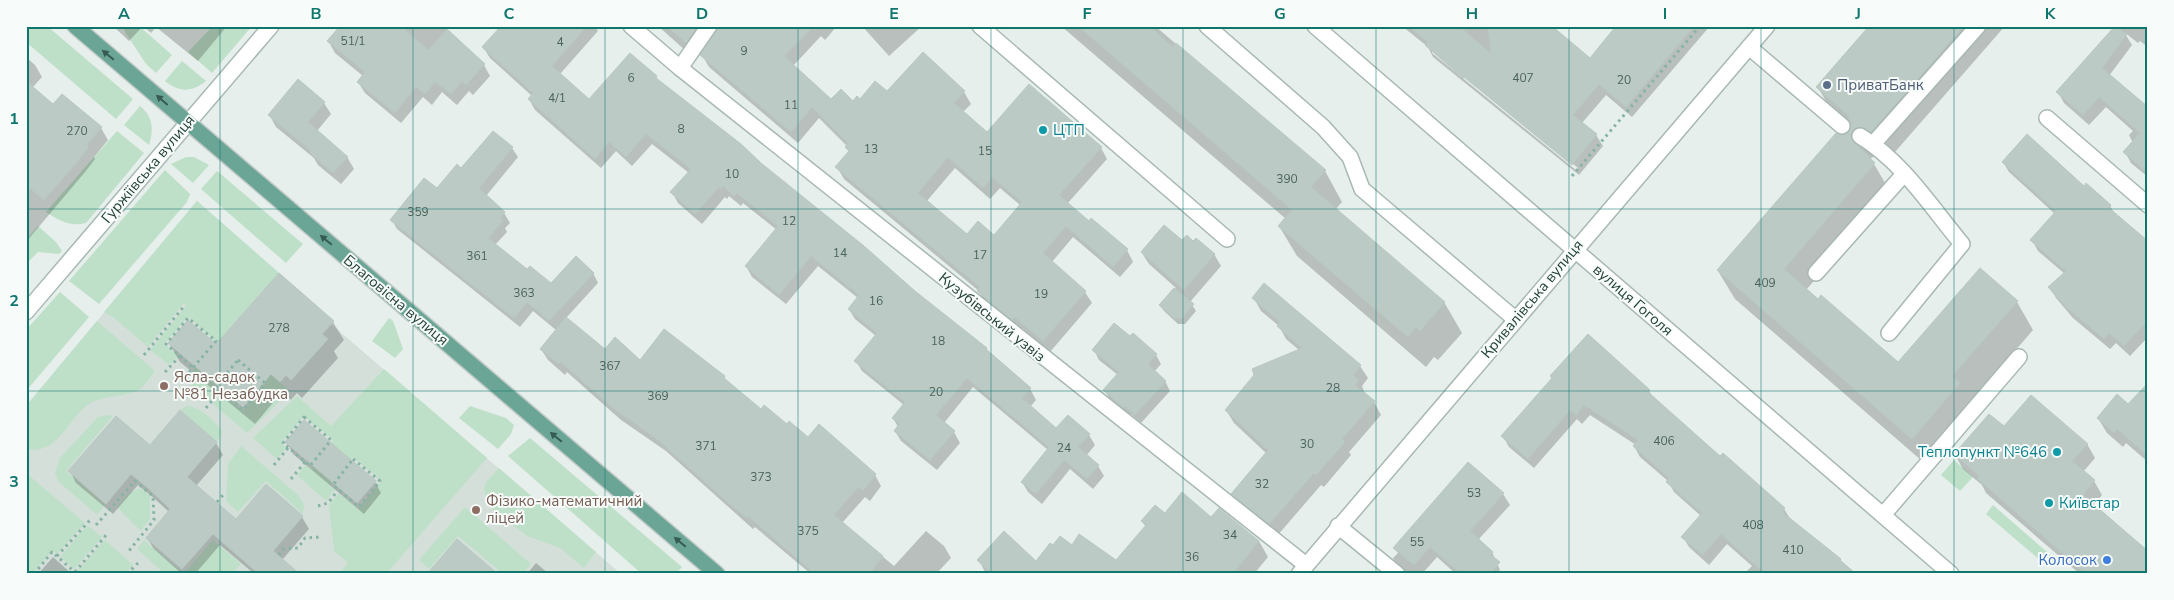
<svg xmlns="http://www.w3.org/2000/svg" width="2174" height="600" viewBox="0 0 2174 600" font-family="'Nunito Sans',sans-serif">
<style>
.built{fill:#d4dfda}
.green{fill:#bfe0c8}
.shadow{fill:#0003;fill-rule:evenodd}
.building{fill:#bbcac4;stroke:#b8c9c2;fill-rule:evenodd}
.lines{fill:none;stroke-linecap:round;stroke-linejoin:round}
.minor-casing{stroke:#a8b8b2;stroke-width:18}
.major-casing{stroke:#c2cac8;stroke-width:18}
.path{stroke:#86b3a5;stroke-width:3;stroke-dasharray:2.5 4;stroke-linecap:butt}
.minor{stroke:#fff;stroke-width:15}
.major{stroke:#6aa596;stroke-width:15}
.oneway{fill:#365b51}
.grid{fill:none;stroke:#0f766e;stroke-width:1;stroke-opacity:0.55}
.service-dot{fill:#5c6f8a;stroke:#f7fbf9;stroke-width:2}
.culture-dot{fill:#0f9aa8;stroke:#f7fbf9;stroke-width:2}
.education-dot{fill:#8d6e63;stroke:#f7fbf9;stroke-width:2}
.shop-dot{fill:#3f7fe0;stroke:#f7fbf9;stroke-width:2}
.labels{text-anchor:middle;stroke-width:4;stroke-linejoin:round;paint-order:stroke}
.number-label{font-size:12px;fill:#4a645c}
.service-label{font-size:15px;fill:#4e5e75;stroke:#f7fbf9;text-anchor:start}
.culture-label{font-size:15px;fill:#0d838f;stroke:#f7fbf9;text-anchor:start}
.street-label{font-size:15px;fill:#24423a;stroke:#f7fbf9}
.education-label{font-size:15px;fill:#785e54;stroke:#f7fbf9;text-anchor:start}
.shop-label{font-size:15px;fill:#366cbe;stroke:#f7fbf9;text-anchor:end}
.neatline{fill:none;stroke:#0f766e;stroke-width:2}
.grid-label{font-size:16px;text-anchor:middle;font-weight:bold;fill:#0f766e}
</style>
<rect width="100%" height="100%" fill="#e6efeb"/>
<path class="built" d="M197 201 334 321 331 324 621 574H26V406Z"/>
<g class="green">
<path d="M26 26H47L133 99 116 119 26 42Z"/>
<path d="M124 26H139L172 55 156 73 146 64 125 32Z"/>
<path d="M213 26H252L212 73 188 52Z"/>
<path d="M182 61 206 81C191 93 179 92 165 81Z"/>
<path d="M140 106C153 117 154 129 149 145L124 125Z"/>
<path d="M117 131 144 153 86 223C70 227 60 221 46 212Z"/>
<path d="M186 157H194L209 165 193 183 171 164Z"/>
<path d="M165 170 190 194 187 202 99 304 69 281Z"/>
<path d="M217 171 303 244 286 263 201 189Z"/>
<path d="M197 201 279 273 225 333 290 391 247 433 213 404 222 393 243 411 266 383 237 358 214 386 219 391 210 401 185 380 217 342 188 317 164 344 179 356 169 365 150 350 186 306 184 303 148 347 114 318 104 312Z"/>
<path d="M38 226 56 242 62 251 59 254 38 252 27 263 26 240Z"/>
<path d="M60 292 89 317 26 391V330Z"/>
<path d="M389 318 393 321 403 349 395 358 372 341Z"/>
<path d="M97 321 155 371C151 376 146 385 140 389 126 398 100 394 85 407 66 423 57 455 26 449V406Z"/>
<path d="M384 369 487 458 386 574H339L348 563 334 551 329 504 339 493 358 509 381 481 353 457 330 485 335 490 326 501 297 475 306 465 311 469 333 440 304 416 281 443 286 448 277 459 253 438 297 396 331 426Z"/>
<path d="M187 406C197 405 219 423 222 433L217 442 181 410Z"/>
<path d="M470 406 506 418 514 425 511 434 498 449 459 418Z"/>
<path d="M107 415 113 416 66 471 105 505 97 515 58 481 55 473 60 458 98 417Z"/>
<path d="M530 438 682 567 676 574H642L508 456Z"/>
<path d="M241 446 297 494 304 504 303 514 266 481 238 512 226 501 228 464Z"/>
<path d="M1954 460 1973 477 1960 491 1941 475Z"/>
<path d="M499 468 596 552 584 568 560 548 527 536 491 508 486 499 484 488 487 481Z"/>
<path d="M26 473 85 523 57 554 52 551 32 574H26Z"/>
<path d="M141 488 150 496V519L141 531 117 507 130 492Z"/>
<path d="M1993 505 2055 559 2048 567 1986 514Z"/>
<path d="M465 507 531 564 522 574H503L458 536 429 569 419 560Z"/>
<path d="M87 525 102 537 74 569 60 557Z"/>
<path d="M105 540 133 565 125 574H80L77 571Z"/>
<path d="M144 540 184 574 213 540 241 564 232 574H165L137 549Z"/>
</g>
<g class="shadow">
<path d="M113 26H227L198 61 156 27 151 33 143 26 129 41Z"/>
<path d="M341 26H443L484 65 490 76 473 95 469 91 457 105 442 92 432 105 423 97 401 123 365 93 358 82 363 76 335 53 329 42Z"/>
<path d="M535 26H595L598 31 560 74 589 101 656 77 658 82 914 292 986 348 990 355 1030 389 1036 400 1030 407 1057 430 1089 435 1095 445 1086 456 1098 466 1104 476 1093 489 1070 469 1042 504 1028 492 1022 482 1048 450 973 387 944 423 954 432 960 443 937 470 901 441 895 431 898 427 893 418 904 405 862 371 856 361 876 336 855 319 849 309 858 298 818 266 786 304 752 277 746 266 777 230 743 203 741 206 729 196 727 199 725 197 702 224 678 203 672 192 689 173 652 144 632 166 616 151 601 168 535 110 529 99 532 96 490 58 483 47Z"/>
<path d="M658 26H702L686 51Z"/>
<path d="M770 26H837L825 40 821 36 793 66 831 100 853 103 887 93 964 92 971 104 963 112 987 134 1101 148 1107 159 1067 204 1127 250 1133 262 1120 277 1073 237 1052 262 1085 292 1092 303 1050 352 1022 328 1020 331 985 303 979 291 844 179 837 167 849 153 846 147 847 146 819 118 798 143 709 67 702 55ZM955 168 990 199 1000 188 1020 205 994 236H967L926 202Z"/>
<path d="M862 26H922L889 56Z"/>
<path d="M1061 26H1155L1325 171 1342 202 1335 210 1444 302 1462 333 1438 360 1434 357 1426 367 1297 256 1279 226 1286 219Z"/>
<path d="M1402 26H1525L1590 60 1627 26H1710L1632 117 1606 95 1582 123 1596 135 1603 146 1579 175 1433 57 1428 47ZM1432 49 1578 168 1576 170 1432 53Z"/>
<path d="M1871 26H2005L1888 160 1878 155 1869 159 1874 164 1891 193 1806 290 1898 364 2017 302 2033 330 1970 403 1929 467 1735 299 1718 271 1851 131 1834 116 1818 87Z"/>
<path d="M2116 26H2148V47L2140 41 2138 43 2124 32 2132 45 2109 76 2146 107 2148 106V177L2131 163 2125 152 2133 143 2129 135 2133 131 2106 107 2089 125 2064 103 2058 92Z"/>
<path d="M26 57 35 65 42 77 32 88 53 105 101 128 108 140 94 157 95 159 85 172 26 242Z"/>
<path d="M324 103 331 114 317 131 347 157 354 169 341 184 318 165 314 158 276 127 270 116Z"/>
<path d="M512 148 518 157 486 196 504 213 510 223 505 228 507 232 495 245 527 271 551 285 593 273 598 283 566 318 605 350 641 362 724 377 728 384 761 411 875 475 881 486 870 501 865 497 842 523 894 566 926 531 944 546 951 558 936 574H811L755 527 753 529 666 451 621 420 567 372 565 375 548 360 541 349 556 330 533 311 520 327 397 229 392 220 437 190 461 169Z"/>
<path d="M2003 162 2084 187 2110 206 2116 216 2148 244V337L2130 356 2116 343 2110 349 2073 318 2056 298 2050 287 2065 274 2038 251 2032 240 2055 214 2009 172Z"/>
<path d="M1182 242 1194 243 1214 254 1221 266 1190 302 1196 311 1185 324H1178L1164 311 1160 305 1176 288 1149 264 1142 253Z"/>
<path d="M1264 285 1360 366 1368 378 1362 386 1365 394 1374 402 1381 415 1349 452 1351 455 1324 487 1321 485 1277 536 1240 506 1233 494 1267 454 1234 423 1226 410 1299 350 1286 339 1279 326 1261 311 1254 298Z"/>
<path d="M333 322 344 340 334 351 338 358 302 398 297 393 291 400 282 392 255 424 180 362 169 343 216 346Z"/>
<path d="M1094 350 1156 355 1161 364 1154 372 1165 381 1170 391 1141 423 1131 414 1129 416 1110 400 1105 390 1118 375 1099 360Z"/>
<path d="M1553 379 1649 391 1654 399 1721 458 1784 509 1791 520 1855 574H1744L1752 566 1727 544 1709 565 1689 547 1683 537 1701 516 1674 492 1668 481 1640 457 1634 446 1636 445 1590 415 1582 424 1577 419 1534 468 1509 447 1503 436Z"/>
<path d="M180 412 216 443 223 455 196 486 236 521 266 486 302 517 309 529 282 560 298 574H250L252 572 220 545 195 574H182L154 549 147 538 169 512 156 500 138 485 113 514 76 483 70 471 150 447Z"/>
<path d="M2098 418 2148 422V462L2126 443 2123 447 2107 433Z"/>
<path d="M2004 428 2087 444 2095 458 2083 472 2094 481 2102 495 2093 506 2148 574H2080L1986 493 1982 485 1963 469 1955 455Z"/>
<path d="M287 442 375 482 381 493 364 514 293 454Z"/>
<path d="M1468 464 1503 494 1510 505 1478 540 1492 552 1500 570 1497 574H1456L1437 557 1422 574H1406L1399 569 1393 558 1398 553 1395 548Z"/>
<path d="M1165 515 1211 519 1259 541 1268 557 1254 574H986L979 560 1036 563 1053 546 1072 547 1116 562 1146 527 1142 521Z"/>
<path d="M53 557 72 574H38Z"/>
<path d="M536 563 549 574H527Z"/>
</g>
<g class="building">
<path d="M340 26H400L429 50 447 29 485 64 466 85 462 81 451 94 435 82 425 94 416 87 395 113 357 82 365 72 327 41Z"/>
<path d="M501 26H587L552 66 589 99 630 53 657 76 656 78 741 144 761 163 864 246 915 291 987 348 986 349 1031 388 1022 398 1056 428 1068 415 1090 434 1078 447 1099 465 1087 479 1064 460 1036 494 1021 482 1049 447 967 378 936 415 955 431 930 460 894 431 899 424 892 418 905 402 854 361 877 333 848 309 859 295 811 256 779 295 745 266 778 226 737 193 734 196 723 186 721 189 719 187 695 214 670 192 691 169 646 134 626 157 609 142 595 159 528 99 533 93 482 47Z"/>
<path d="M667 26H697L686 43Z"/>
<path d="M718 26H814L784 56 831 99 841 89 853 101 857 96 860 99 875 81 887 91 923 52 965 91 954 103 987 132 1029 84 1102 147 1059 195 1089 221 1091 218 1128 249 1113 267 1066 226 1043 253 1086 291 1043 341 1015 317 1012 320 977 291 980 287 835 167 849 151 845 147 848 143 812 107 791 132 700 55ZM948 157 983 188 992 177 1022 202 994 235 978 221 967 234 918 193Z"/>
<path d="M1078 26H1149L1173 47 1176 43 1326 170 1311 187 1445 302 1420 331 1416 327 1408 337 1278 226 1292 210Z"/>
<path d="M1408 26H1459L1491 54 1488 26H1552L1590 58 1616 26H1694L1626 107 1599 84 1573 115 1597 134 1572 165 1464 77 1463 78 1425 45 1428 42Z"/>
<path d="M1869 26H1964L1871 132 1861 127 1853 130 1852 140 1875 163 1784 269 1818 299 1821 295 1898 362 1980 268 2018 301 1952 376 1960 383 1912 439 1717 270 1836 133 1845 135 1849 132 1851 123 1848 119 1850 117 1816 87Z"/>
<path d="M2115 26 2127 34 2102 68 2148 107V173L2123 152 2140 133 2099 97 2083 115 2056 92Z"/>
<path d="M298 79 325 102 308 122 348 157 333 173 310 153 311 151 268 115Z"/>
<path d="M26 81 53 104 62 94 102 127 87 144 89 146 79 160 44 200 26 185Z"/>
<path d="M493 131 513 147 479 188 505 212 500 218 503 221 488 238 527 269 530 266 551 283 576 256 594 273 549 321 527 302 514 318 390 220 424 178 437 188 457 164 461 168Z"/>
<path d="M2027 134 2084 186 2086 183 2111 205 2109 208 2148 241V320L2124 346 2109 333 2104 339 2066 307 2048 287 2066 271 2030 240 2056 211 2002 162Z"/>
<path d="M1164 225 1182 240 1187 235 1193 241 1196 238 1215 254 1184 290 1141 252Z"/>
<path d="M279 273 334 321 322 334 328 339 291 380 286 375 280 382 271 374 243 407 168 343 188 320 216 344Z"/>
<path d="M1264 283 1361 365 1353 375 1359 380 1355 385 1375 401 1342 439 1345 442 1316 475 1314 473 1269 524 1231 494 1268 450 1225 410 1254 375 1252 369 1302 348 1277 326 1280 322 1252 298Z"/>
<path d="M1174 288 1194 304 1182 318H1174L1159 305Z"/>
<path d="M566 317 605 349 615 337 640 360 664 329 725 376 724 378 761 409 764 405 787 424 789 421 808 437 819 424 876 474 863 491 858 487 834 515 883 556 869 574H815L748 516 747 518 724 499 658 440 613 408 561 362 559 364 540 349Z"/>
<path d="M1114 323 1130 336 1133 333 1157 354 1148 364 1166 381 1135 415 1125 406 1123 408 1103 390 1119 372 1092 350Z"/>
<path d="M1588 334 1650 390 1648 392 1720 456 1723 453 1785 508 1782 512 1841 559 1840 560 1856 574H1765L1721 534 1703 555 1681 537 1702 513 1666 482 1669 478 1633 446 1638 440 1584 405 1576 415 1570 410 1528 459 1501 436 1552 378 1550 376Z"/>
<path d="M2148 383V456L2117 429 2114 433 2097 418 2117 394 2128 404Z"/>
<path d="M2031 395 2088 444 2072 461 2095 480 2083 495 2148 551V574H2086L1977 478 1979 476 1954 454 1989 414 2004 426Z"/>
<path d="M180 410 217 442 187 477 236 519 266 484 303 516 273 551 300 574H259L213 534 182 569 146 538 170 509 148 488 131 474 106 504 68 471 116 416 150 445Z"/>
<path d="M304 420 376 481 357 503 285 442Z"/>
<path d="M1468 462 1504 493 1470 531 1493 552 1491 555 1500 562 1490 574H1461L1430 547 1414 565 1393 548Z"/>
<path d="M1182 492 1211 517 1219 508 1259 541 1233 574H992L977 560 1004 531 1036 561 1050 543 1053 545 1060 536 1072 545 1079 534 1116 560 1146 525 1141 521 1155 505 1165 513Z"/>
<path d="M457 539 498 574H427Z"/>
</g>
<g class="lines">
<g class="minor-casing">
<g id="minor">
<path d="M631 26 680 68 1306 565"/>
<path d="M980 26 1227 239"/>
<path d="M1207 26 1323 127 1350 157 1362 189 1515 319"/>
<path d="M1315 26 1951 574"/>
<path d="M1749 47 1842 126"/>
<path d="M680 68 709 26"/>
<path d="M2047 118 2148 205"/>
<path d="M1860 136C1902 161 1931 207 1962 244L1889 333"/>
<path d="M1873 144 1978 26"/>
<path d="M1816 273 1904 174"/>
<path d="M26 312 271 26"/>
<path d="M1883 515 2019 357"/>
<path d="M1338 526 1397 574"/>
<path d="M1299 574 1767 26"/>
</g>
</g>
<g class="major-casing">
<path id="major" d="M75 26 717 574"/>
</g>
<g class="path">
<path d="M1572 176 1700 26"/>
<path d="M144 355 185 305"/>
<path d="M180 356 193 368"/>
<path d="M238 360 265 383 243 410 216 386Z"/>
<path d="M165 372 180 356 166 344 188 318 216 341 179 384"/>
<path d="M206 408 220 391"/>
<path d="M304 417 331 440 310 466 283 443Z"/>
<path d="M353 459 380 481 359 507 333 485Z"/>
<path d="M274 465 288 448"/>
<path d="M291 479 305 462"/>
<path d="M217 502 223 495"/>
<path d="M318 506 328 503 338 490"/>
<path d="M96 525 135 481 153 496 154 520 128 552"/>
<path d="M279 555 283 549 298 548 305 538 322 537"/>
<path d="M57 556 90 520"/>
<path d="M75 572 107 534"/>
<path d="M34 574 52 552 77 574"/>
<path d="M127 574 139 562"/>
</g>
<use href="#minor" class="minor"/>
<use href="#major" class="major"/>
</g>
<defs><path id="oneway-solid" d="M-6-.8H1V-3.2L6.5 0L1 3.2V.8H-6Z" transform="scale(1.25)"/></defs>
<g class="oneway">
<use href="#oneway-solid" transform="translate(108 55) rotate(-140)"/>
<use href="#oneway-solid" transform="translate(162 100) rotate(-139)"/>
<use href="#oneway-solid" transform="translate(326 240) rotate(-140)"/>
<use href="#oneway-solid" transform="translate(556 437) rotate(-140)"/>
<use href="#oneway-solid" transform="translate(680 542) rotate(-140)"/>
</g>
<path class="grid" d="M220 26V574M413 26V574M605 26V574M798 26V574M991 26V574M1183 26V574M1376 26V574M1569 26V574M1761 26V574M1954 26V574M26 209H2148M26 391H2148"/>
<circle class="service-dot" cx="1827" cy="85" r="5"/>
<g class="culture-dot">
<circle cx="1043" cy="130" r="5"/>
<circle cx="2057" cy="452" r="5"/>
<circle cx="2049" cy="503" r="5"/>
</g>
<g class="education-dot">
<circle cx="164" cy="386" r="5"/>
<circle cx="476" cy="510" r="5"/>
</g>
<circle class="shop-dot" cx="2107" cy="560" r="5"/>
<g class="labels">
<g class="number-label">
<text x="353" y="45">51/1</text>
<text x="560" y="46">4</text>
<text x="744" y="55">9</text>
<text x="631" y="82">6</text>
<text x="1523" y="82">407</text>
<text x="1624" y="84">20</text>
<text x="557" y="102">4/1</text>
<text x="791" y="109">11</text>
<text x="681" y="133">8</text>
<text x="77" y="135">270</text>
<text x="871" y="153">13</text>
<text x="985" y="155">15</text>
<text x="732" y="178">10</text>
<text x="1287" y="183">390</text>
<text x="418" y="216">359</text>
<text x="789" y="225">12</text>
<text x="840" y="257">14</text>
<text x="980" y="259">17</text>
<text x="477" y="260">361</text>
<text x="1765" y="287">409</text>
<text x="524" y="297">363</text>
<text x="1041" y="298">19</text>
<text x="876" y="305">16</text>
<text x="279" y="332">278</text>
<text x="938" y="345">18</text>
<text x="610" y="370">367</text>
<text x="1333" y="392">28</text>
<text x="936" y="396">20</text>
<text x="658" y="400">369</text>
<text x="1664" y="445">406</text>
<text x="1307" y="448">30</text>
<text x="706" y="450">371</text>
<text x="1064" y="452">24</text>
<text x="761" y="481">373</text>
<text x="1262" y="488">32</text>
<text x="1474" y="497">53</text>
<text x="1753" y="529">408</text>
<text x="808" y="535">375</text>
<text x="1230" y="539">34</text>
<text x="1417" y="546">55</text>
<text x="1793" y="554">410</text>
<text x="1192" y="561">36</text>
</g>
<g class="service-label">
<text x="1837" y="90">ПриватБанк</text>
</g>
<g class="culture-label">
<text x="1053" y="135">ЦТП</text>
<text x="2047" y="457" text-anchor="end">Теплопункт №646</text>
<text x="2059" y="508">Київстар</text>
</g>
<g class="street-label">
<text transform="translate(148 169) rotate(-50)" y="5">Гуржіївська вулиця</text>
<text transform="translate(1532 299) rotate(-50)" y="5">Кривалівська вулиця</text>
<text transform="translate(396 300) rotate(40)" y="5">Благовісна вулиця</text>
<text transform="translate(1633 300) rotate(41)" y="5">вулиця Гоголя</text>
<text transform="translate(992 317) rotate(39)" y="5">Кузубівський узвіз</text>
</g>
<g class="education-label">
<text x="174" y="382">Ясла-садок<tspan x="174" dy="17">№81 Незабудка</tspan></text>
<text x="486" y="506">Фізико-математичний<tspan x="486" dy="17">ліцей</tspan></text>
</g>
<g class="shop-label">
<text x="2097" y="565">Колосок</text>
</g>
</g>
<rect width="2174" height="600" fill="none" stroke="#f7fbf9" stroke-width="55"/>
<rect x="28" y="28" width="2118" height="544" class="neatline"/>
<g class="grid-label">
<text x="124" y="19">A</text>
<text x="316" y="19">B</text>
<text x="509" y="19">C</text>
<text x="702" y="19">D</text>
<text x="894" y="19">E</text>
<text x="1087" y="19">F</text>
<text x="1280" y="19">G</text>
<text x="1472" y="19">H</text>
<text x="1665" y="19">I</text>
<text x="1858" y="19">J</text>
<text x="2050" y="19">K</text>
<text x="14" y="124">1</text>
<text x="14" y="306">2</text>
<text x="14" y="487">3</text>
</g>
</svg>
